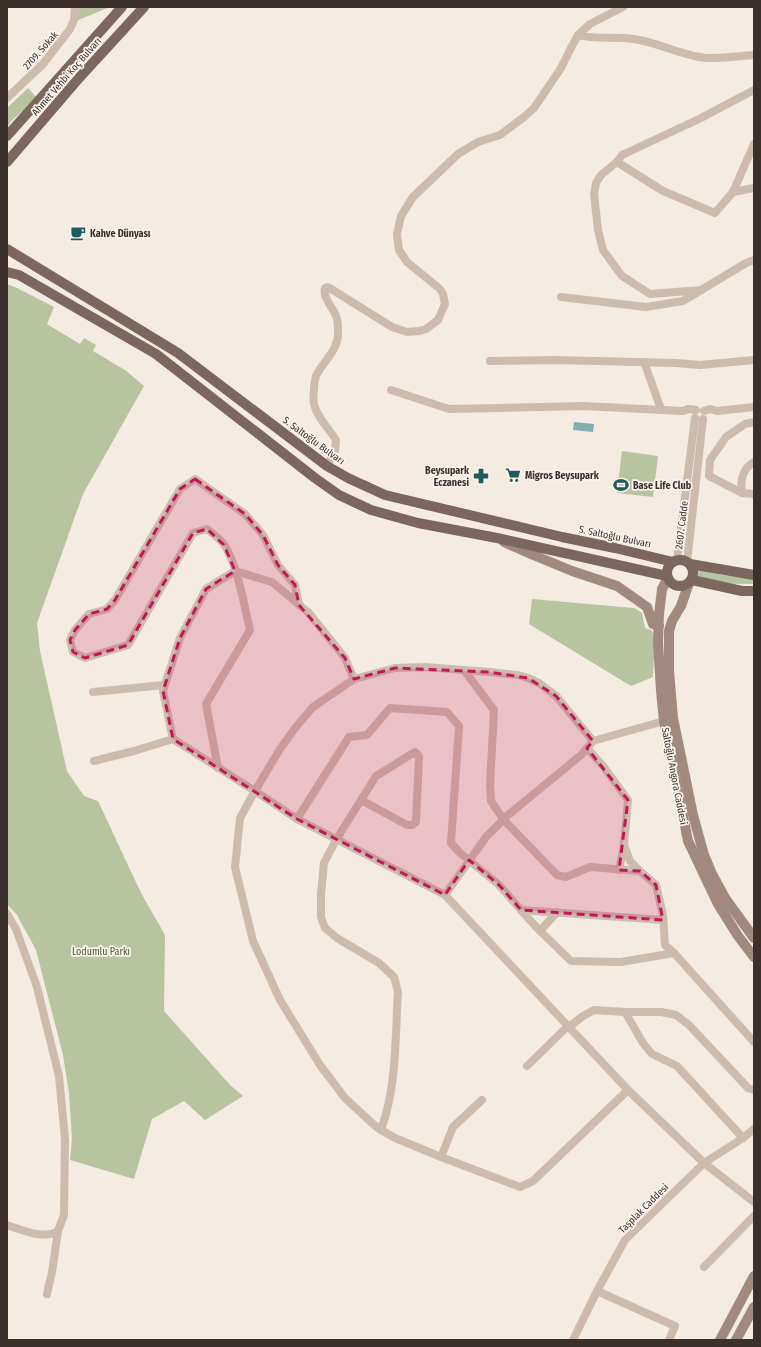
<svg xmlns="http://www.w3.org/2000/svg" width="761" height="1347" viewBox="0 0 761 1347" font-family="'Fira Sans Condensed',sans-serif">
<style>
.green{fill:#b8c4a0}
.water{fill:#7fb0b2}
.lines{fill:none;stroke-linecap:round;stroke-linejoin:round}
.street{stroke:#cdbbac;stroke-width:8}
.secondary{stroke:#a18a7d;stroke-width:10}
.primary{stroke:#7d675c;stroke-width:10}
.marked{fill:#c2185b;fill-opacity:0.2;stroke:#c2185b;stroke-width:3;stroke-dasharray:8 5;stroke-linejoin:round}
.labels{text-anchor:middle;stroke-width:3.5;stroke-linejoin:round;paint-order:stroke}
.street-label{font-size:10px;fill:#3b302b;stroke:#fbf5ee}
.poi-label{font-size:10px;font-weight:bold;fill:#3b302b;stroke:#fbf5ee;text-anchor:start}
.park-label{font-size:10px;fill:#4a5a2e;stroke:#fbf5ee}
</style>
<rect width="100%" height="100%" fill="#f4ebe1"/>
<g class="green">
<path d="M79 7H110L76 21Z"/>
<path d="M28 88 37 98 11 121 7 127V108Z"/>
<path d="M7 284 15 287 54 307 47 324 80 344 84 338 96 345 93 351 125 370 144 386 83 494 37 623 40 651 67 771 84 796 98 801 141 893 165 935 164 1011 230 1085 243 1096 205 1120 184 1101 152 1119 134 1179 70 1160 72 1139 69 1093 63 1055 36 950 17 915 7 904Z"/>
<path d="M622 451 658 456 653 497 617 493Z"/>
<path d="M697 569 722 575 754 579V584L695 583Z"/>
<path d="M532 599 634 608 642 613 645 628 651 630 655 636 653 677 631 686 529 624Z"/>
</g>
<path class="water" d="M574 422 594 424 593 432 573 430Z"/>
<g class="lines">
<g class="street">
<path d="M578 35C596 40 615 36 634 39 656 42 676 53 699 57 714 60 738 56 754 55"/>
<path d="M754 90 699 119 622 155 617 162 663 191 715 213 733 192 754 144"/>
<path d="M7 98 43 64 70 29 74 20 75 7"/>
<path d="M617 162 601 175 596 183 594 194 598 230 603 250 622 276 650 294 701 290"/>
<path d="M733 192 754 188"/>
<path d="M561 297 646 307 683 301 746 263 754 260"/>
<path d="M490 361 555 360 676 363 700 365 754 360"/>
<path d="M644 362 661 409"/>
<path d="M391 390 449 409 583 406 683 411 688 409 696 410"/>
<path d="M704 411 710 409 717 411 754 407"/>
<path d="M754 462C742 469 740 480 742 493L754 494"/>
<path d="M327 466 335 451 336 440C329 428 317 418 314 404 313 398 314 379 317 374 325 359 339 350 338 331 338 326 338 320 336 316 333 308 322 297 325 288L328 287 392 327 407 332 419 331 426 329 438 320 445 304 443 294 440 289 407 262 399 250 397 234 401 216 413 197 458 154 478 142 500 135 524 117 534 108 561 68 572 46 578 35 590 24 623 7"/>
<path d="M742 493 709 476 710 460 726 437 745 424 754 422"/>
<path d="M677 560 695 418"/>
<path d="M687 562 703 419"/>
<path d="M464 670 494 710 490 785 491 801 503 819 557 875 566 877 590 867 640 871 656 885 663 915 665 945 674 953 754 1042"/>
<path d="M354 679 345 658 309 613 272 582 235 571 206 589 180 638 163 691 173 739 255 791 240 818 235 867 253 941 280 1000 320 1065 345 1098 373 1124 381 1130 395 1138 441 1157 520 1187 533 1181 628 1090"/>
<path d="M93 692 164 685"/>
<path d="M664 721 593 741 556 696 539 683 528 678 518 675 489 672 425 667 395 668 354 679 313 707 296 727 280 749 255 791 297 819 445 895 628 1090 704 1163 754 1202"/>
<path d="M587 748 604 767 628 800 624 845 630 861 640 871"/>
<path d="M94 761 134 751 173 739"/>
<path d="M218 768 206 704 250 630C244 605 238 567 225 546 221 539 213 534 207 529L193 533 128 645 85 658 73 652 70 640 75 630 89 614 107 609 115 600 180 489 195 479 245 514 263 535 278 565 295 585 299 605"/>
<path d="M361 800 407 825H412L416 822 419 756 415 752 376 776 336 840 324 863 321 894V917L325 928 337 938 379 963 394 977 398 992C395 1038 397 1086 381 1130"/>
<path d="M297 819 349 737 367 735 390 708 447 712 459 726 451 843 459 852 499 885 537 928 571 961 621 962 674 953"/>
<path d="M619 870 624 846"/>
<path d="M445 895 486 837 507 816 581 755 593 741"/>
<path d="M521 910 663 920"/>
<path d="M7 914 16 929 37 987 59 1076 65 1139 64 1215 58 1231C44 1240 22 1230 7 1225"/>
<path d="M540 931 557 912"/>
<path d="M625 1012 643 1043 652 1054 677 1066 743 1138"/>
<path d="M569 1027 583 1016 594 1010 625 1012H661L676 1015 689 1025 748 1088 754 1090"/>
<path d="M527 1066 568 1026"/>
<path d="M441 1157 453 1127 482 1100"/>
<path d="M704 1267 754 1216"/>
<path d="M597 1291 675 1326 669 1340"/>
<path d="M47 1294 52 1272 58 1231"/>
<path d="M573 1340 597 1291 625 1240 704 1163 743 1138 754 1129"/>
</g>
<g class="secondary">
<path d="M504 542 531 554 572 571 617 586 647 607 653 624 659 626"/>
<path d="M668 578 662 589 659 614 658 642 661 691 664 721 688 841 718 904 738 936 754 957"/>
<path d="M689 583 681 606 672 621 669 631V671L673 718 693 815 704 855 712 874 725 898 754 938"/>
<path d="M720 1340 754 1276"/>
<path d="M736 1340 754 1307"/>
</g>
<g class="primary">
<path d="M7 136 122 7"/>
<path d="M7 162 79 78 144 7"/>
<path d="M7 249 178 353 327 466 348 478 385 495 562 537 615 548 673 562"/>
<path d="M7 272 19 275 156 354 315 478 339 495 371 510 418 523 497 538 667 576"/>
<circle cx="680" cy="573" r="13"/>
<path d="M690 564 754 575"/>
<path d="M692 580 742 591H754"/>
</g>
</g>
<path class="marked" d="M195 479 245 514 263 535 278 565 295 585 299 605 345 658 354 679 395 668 489 672 528 678 556 696 593 741 587 748 628 800 619 870 640 871 656 885 663 920 521 910 499 885 469 860 445 895 297 819 173 739 163 691 180 638 206 589 235 571 224 545 207 529 193 533 128 645 85 658 73 652 70 640 75 630 89 614 107 609 115 600 180 489Z"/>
<defs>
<g id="cafe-bare" transform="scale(1.2)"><path d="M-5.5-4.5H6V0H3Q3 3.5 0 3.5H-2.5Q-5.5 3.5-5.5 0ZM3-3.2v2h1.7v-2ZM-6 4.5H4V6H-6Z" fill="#1f5a5e" stroke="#fbf5ee" stroke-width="2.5" paint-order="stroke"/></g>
<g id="supermarket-bare" transform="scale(1.2)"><path d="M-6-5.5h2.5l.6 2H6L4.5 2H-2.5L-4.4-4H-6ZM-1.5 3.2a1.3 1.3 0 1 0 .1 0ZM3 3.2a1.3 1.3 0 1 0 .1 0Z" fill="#1f5a5e" stroke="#fbf5ee" stroke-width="2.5" paint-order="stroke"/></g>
<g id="pharmacy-bare" transform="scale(1.2)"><path d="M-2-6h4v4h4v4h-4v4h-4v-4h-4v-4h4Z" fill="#1f5a5e" stroke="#fbf5ee" stroke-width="2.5" paint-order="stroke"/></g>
<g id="stadium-bare" transform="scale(1.2)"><path d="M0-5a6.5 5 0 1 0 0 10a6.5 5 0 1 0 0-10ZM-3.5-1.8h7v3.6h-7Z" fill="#1f5a5e" stroke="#fbf5ee" stroke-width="2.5" paint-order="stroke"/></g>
</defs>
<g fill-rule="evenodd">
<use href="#cafe-bare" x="78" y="233"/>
<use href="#supermarket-bare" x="513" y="475"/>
<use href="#pharmacy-bare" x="481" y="476"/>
<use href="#stadium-bare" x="621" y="485"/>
</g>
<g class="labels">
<g class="street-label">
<text transform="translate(40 50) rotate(-49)" y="4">2709. Sokak</text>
<text transform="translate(66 76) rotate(-49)" y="4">Ahmet Vehbi Koç Bulvarı</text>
<text transform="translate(314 440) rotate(36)" y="4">S. Saltoğlu Bulvarı</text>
<text transform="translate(681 525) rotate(-83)" y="4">2607. Cadde</text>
<text transform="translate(615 536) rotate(12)" y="4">S. Saltoğlu Bulvarı</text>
<text transform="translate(675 776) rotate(79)" y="4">Saltoğlu Angora Caddesi</text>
<text transform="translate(643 1208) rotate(-45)" y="4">Taşplak Caddesi</text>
</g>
<g class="poi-label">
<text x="90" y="237">Kahve Dünyası</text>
<text x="469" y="474" text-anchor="end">Beysupark<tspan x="469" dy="12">Eczanesi</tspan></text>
<text x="525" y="479">Migros Beysupark</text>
<text x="633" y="489">Base Life Club</text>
</g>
<g class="park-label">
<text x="101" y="955">Lodumlu Parkı</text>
</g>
</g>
<rect width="761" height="1347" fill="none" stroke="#3b302b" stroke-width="16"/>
</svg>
